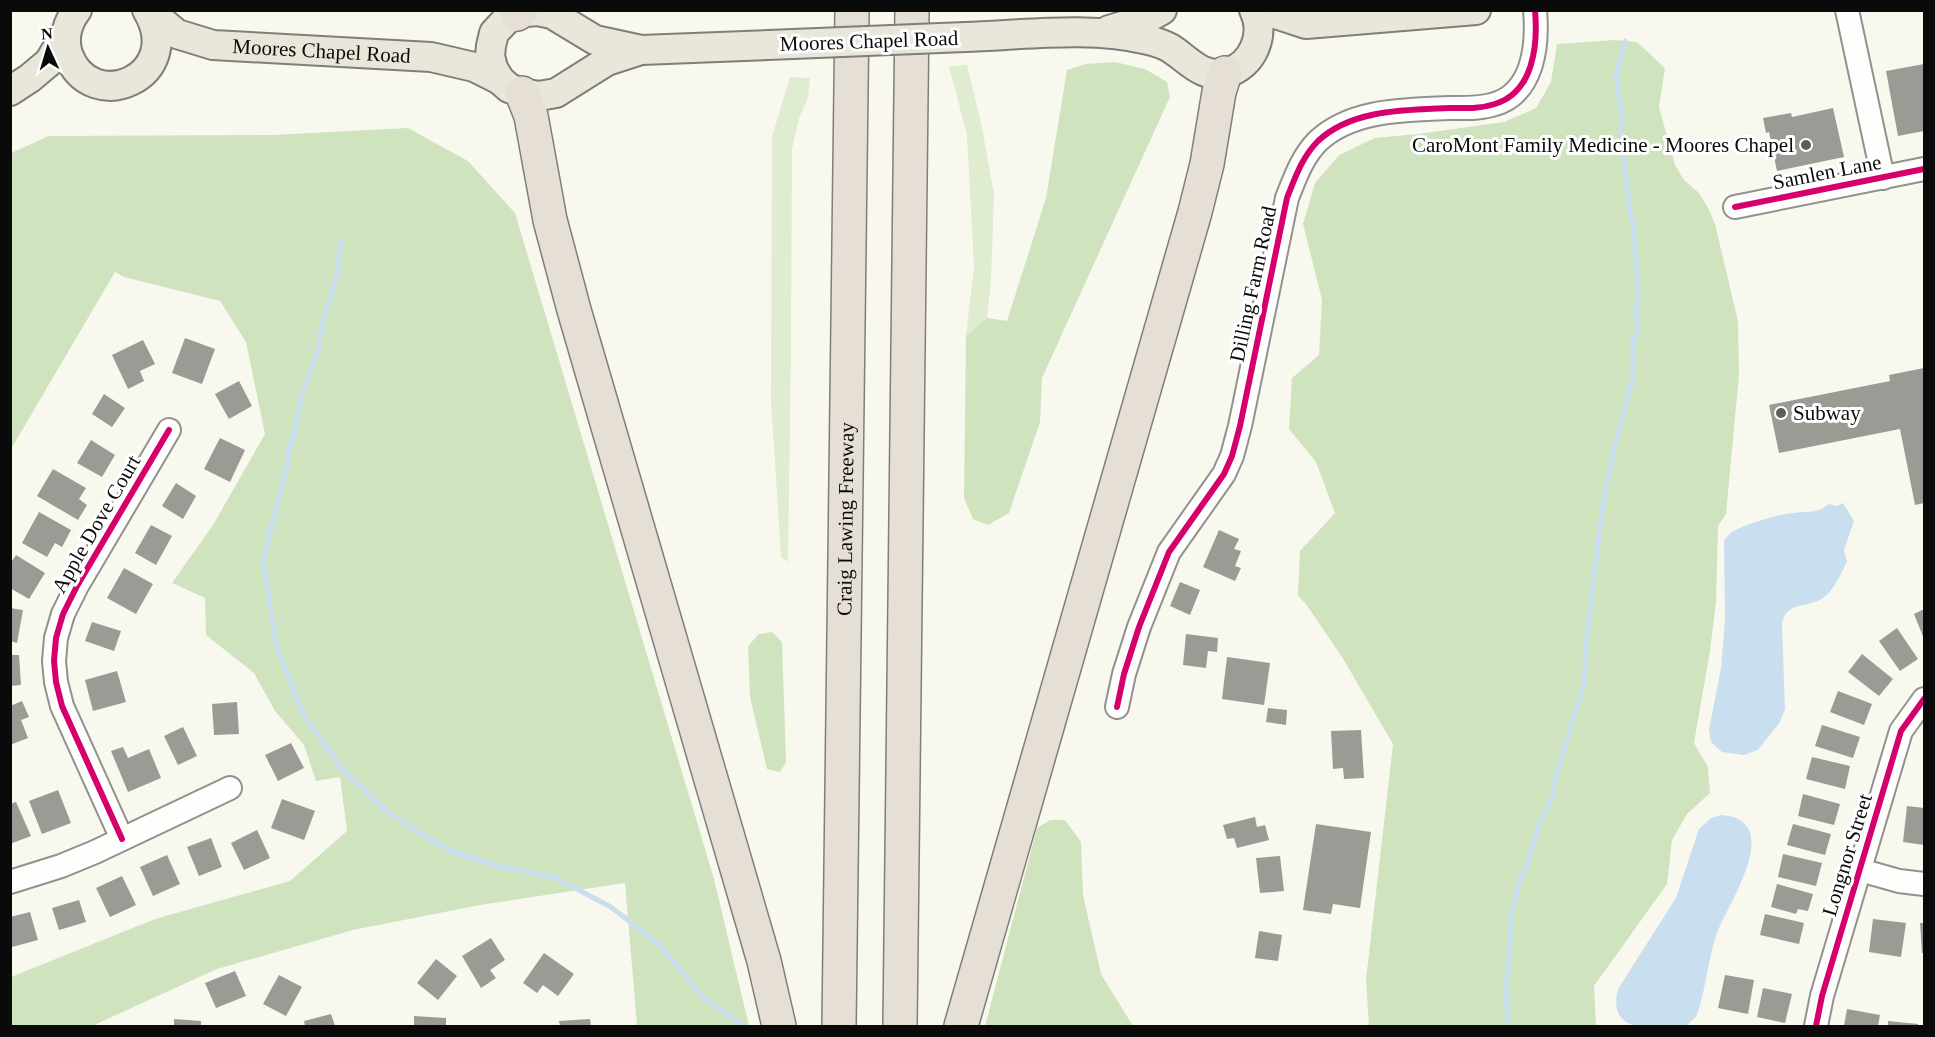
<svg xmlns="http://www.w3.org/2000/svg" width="1935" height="1037" viewBox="0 0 1935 1037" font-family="Georgia,serif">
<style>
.green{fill:#dfecd0}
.forest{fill:#cfe3bf}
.water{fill:#c9deef}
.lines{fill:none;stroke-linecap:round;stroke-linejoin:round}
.stream{stroke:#c9deef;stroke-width:5}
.building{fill:#9c9a94}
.minor-casing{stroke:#92918d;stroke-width:26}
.major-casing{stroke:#7f7e7a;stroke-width:32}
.highway-casing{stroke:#7f7e7a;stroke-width:36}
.minor{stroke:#fefefc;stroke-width:22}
.major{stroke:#e9e7d9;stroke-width:28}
.highway{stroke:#e6dfd5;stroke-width:33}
.major-bridge-casing{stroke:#7f7e7a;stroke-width:32;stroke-linecap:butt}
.major-bridge{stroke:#e9e7d9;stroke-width:28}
.cycleway-casing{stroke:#fff;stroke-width:10}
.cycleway{stroke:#d6006c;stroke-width:6}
.poi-dot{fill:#5e5d5a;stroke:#fff;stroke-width:2}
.labels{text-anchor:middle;stroke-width:6;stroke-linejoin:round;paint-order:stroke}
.street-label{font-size:21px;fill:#0a0a0a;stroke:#fff}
.poi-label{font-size:21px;fill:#0a0a0a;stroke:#fff;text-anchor:end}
</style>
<rect width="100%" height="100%" fill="#f9f8ee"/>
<g class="green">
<path d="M967 65 982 127 994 195 991 280 987 318 966 336 974 267 967 135 949 66Z"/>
<path d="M790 77 810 78 808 98 799 118 792 149 791 350 788 562 781 557 771 401 772 137Z"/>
</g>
<g class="forest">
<path d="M1614 40 1637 42 1665 68 1659 107 1675 165 1684 180 1699 193 1708 208 1715 224 1738 321 1739 375 1726 514 1718 526 1716 602 1710 651 1694 743 1708 767 1710 793 1687 814 1672 840 1667 884 1594 986 1596 1026H1369L1366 980 1393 744 1342 657 1308 607 1298 595 1300 551 1335 513 1316 462 1289 429 1292 378 1319 355 1322 300 1303 224 1315 183 1339 155 1375 138 1418 134 1504 122 1536 108 1551 82 1557 44Z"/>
<path d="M1115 62 1145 69 1167 82 1170 97 1042 378 1040 422 1009 513 988 525 973 519 964 498 966 336 987 318 1007 321 1046 198 1067 70 1085 64Z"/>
<path d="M408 128 468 161 515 213 714 879 749 1026H637L625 883 480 905 353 930 217 969 92 1026H11V977L155 919 290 881 347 831 340 777 316 781 304 745 275 711 254 673 206 635 205 598 172 583 213 525 265 434 246 342 220 301 124 277 115 272 11 449V153L49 136 272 135Z"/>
<path d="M772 632 782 642 786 762 780 772 767 769 750 697 748 646 759 634Z"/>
<path d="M1050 820H1065L1081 842 1083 895 1101 974 1133 1026H985L1037 828Z"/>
</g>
<g class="water">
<path d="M1843 503 1854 521 1844 550 1847 562C1841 573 1835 587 1827 595 1811 610 1786 599 1782 624L1785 709 1780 722 1758 750 1744 755 1722 752 1711 742 1709 730 1721 668 1725 621 1724 541C1727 537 1729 533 1734 531 1745 524 1780 514 1793 513 1807 511 1818 514 1829 504L1836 506Z"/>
<path d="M1721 815C1785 819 1730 902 1719 928 1707 957 1707 989 1696 1017L1686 1026C1656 1027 1606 1037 1618 989L1676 898 1699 829 1711 818Z"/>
</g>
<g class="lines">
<g class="stream">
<path d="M341 242 336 279 321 329 319 347 301 398 294 435 289 448 287 466 263 560 276 644 302 712 343 770 384 809 422 835 457 853 498 866 554 877 611 907 659 944 704 998 744 1026"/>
<path d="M1508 1026 1506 995 1511 924 1510 921 1521 875 1525 871 1539 825 1553 796 1554 783 1584 683 1587 632 1603 504 1614 449 1633 377V337L1638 335 1636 315 1638 297 1634 230 1629 206 1621 130 1622 117 1616 75 1625 41"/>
</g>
</g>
<g class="building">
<path d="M1924 64V131L1898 136 1886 71Z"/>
<path d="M1833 108 1844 157 1777 171 1769 132 1766 133 1763 118 1791 113 1792 117Z"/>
<path d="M185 338 215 349 202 384 172 373Z"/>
<path d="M143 340 155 364 140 371 144 381 128 389 112 355Z"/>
<path d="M1924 368V503L1915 505 1900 429 1779 453 1769 405 1890 381 1889 375Z"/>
<path d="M239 381 252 406 229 419 215 394Z"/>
<path d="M104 394 125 408 112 427 92 414Z"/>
<path d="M220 438 245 450 230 482 204 469Z"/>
<path d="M91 440 115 455 102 477 77 463Z"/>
<path d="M53 469 86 488 79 499 87 505 78 520 37 496Z"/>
<path d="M176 483 196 496 183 519 162 506Z"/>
<path d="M39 512 71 530 62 547 55 543 47 557 22 543Z"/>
<path d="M151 525 172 536 156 565 135 553Z"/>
<path d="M1219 530 1239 539 1234 549 1241 551 1235 566 1241 568 1235 581 1203 567Z"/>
<path d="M16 555 45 573 29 599 10 588V564Z"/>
<path d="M124 568 153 584 136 614 107 598Z"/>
<path d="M1180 582 1200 590 1190 615 1170 606Z"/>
<path d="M10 608 23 610 17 643 10 641Z"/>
<path d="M1924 609V639L1914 614Z"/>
<path d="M92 622 121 631 114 651 85 641Z"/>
<path d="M1897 628 1918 659 1900 671 1879 641Z"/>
<path d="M1186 634 1218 638 1217 652 1208 651 1206 668 1183 665Z"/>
<path d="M1862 654 1893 679 1879 696 1848 672Z"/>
<path d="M10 655H19L21 685 10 686Z"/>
<path d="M1227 657 1270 663 1264 705 1222 699Z"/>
<path d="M117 671 126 702 93 711 85 680Z"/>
<path d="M1838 691 1872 704 1864 725 1830 712Z"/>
<path d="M22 701 29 717 21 720 28 738 10 745V706Z"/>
<path d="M237 702 239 734 214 735 212 704Z"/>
<path d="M1268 708 1287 710 1286 725 1266 722Z"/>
<path d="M1822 725 1860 737 1853 758 1815 746Z"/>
<path d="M183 727 197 756 178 765 164 736Z"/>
<path d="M1361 730 1364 778 1344 779 1343 768 1333 769 1331 731Z"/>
<path d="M291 743 304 768 278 781 265 755Z"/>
<path d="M123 747 128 758 149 749 161 778 128 792 111 751Z"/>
<path d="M1812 757 1850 766 1845 789 1806 779Z"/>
<path d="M58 790 71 823 42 834 29 801Z"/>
<path d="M1803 794 1840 804 1834 825 1798 816Z"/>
<path d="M282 799 315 811 304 840 271 828Z"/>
<path d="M16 802 31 836 10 844V804Z"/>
<path d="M1907 806 1924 808V845L1903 842Z"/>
<path d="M1255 817 1257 827 1265 825 1269 840 1237 848 1234 838 1227 839 1223 825Z"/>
<path d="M1316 824 1371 832 1360 908 1333 904 1331 914 1303 910Z"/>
<path d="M1793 824 1831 834 1825 855 1787 845Z"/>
<path d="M257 830 270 858 244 870 231 843Z"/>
<path d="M211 838 222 867 199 876 187 847Z"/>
<path d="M1783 854 1822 863 1816 886 1778 877Z"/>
<path d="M167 855 180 884 153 896 140 867Z"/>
<path d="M1280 856 1284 891 1260 893 1256 858Z"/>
<path d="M122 876 136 905 110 917 96 888Z"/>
<path d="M1777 884 1813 894 1808 911 1798 909 1796 914 1771 907Z"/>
<path d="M79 900 86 922 59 930 52 908Z"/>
<path d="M30 912 38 940 12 947 10 917Z"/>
<path d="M1765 914 1804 923 1799 944 1760 935Z"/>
<path d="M1873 919 1906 923 1901 957 1869 952Z"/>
<path d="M1920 923H1924V953H1922Z"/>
<path d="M1259 931 1282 935 1278 961 1255 958Z"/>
<path d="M491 938 505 960 490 970 496 978 481 988 462 956Z"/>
<path d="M544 953 574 974 558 996 543 985 537 993 523 983Z"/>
<path d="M436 959 457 976 438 1000 417 983Z"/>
<path d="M235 971 246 996 216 1008 205 983Z"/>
<path d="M279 975 302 987 286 1016 263 1004Z"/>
<path d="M1725 975 1754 980 1748 1014 1718 1008Z"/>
<path d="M1763 988 1792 994 1785 1023 1757 1017Z"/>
<path d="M1847 1009 1880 1015 1878 1026H1844Z"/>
<path d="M331 1014 335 1026H305L304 1021Z"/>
<path d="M414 1016 446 1018V1026H414Z"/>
<path d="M174 1019 201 1021V1026H174Z"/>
<path d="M590 1019 591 1026H560L559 1021Z"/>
<path d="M1888 1021 1918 1024V1026H1888Z"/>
</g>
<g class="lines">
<g class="minor-casing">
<g id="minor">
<path d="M1847 10 1883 178"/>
<path d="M1735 207 1924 169"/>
<path d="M1117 707 1124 674 1139 627 1169 552 1224 474 1232 456 1240 426 1287 198C1295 178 1302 157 1318 141 1352 109 1406 110 1449 108 1464 108 1480 109 1495 104 1534 92 1538 44 1535 10"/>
<path d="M122 839 62 706 56 682 54 661 56 638 63 614 77 586 169 430"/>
<path d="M1860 870 1899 881 1924 884"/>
<path d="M10 882 61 866 95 852 230 788"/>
<path d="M1816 1026 1822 996 1901 731 1924 699"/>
</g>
</g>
<g class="major-casing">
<g id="major">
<path d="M77 10C67 23 63 38 68 54 91 118 187 76 147 10"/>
<path id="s1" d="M148 10 177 34 213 45 431 57 474 67 500 80 509 88 522 93 539 96 556 93 607 61 641 50"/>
<path d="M1263 10 1306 24 1476 10"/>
<path d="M1109 30 1146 19 1162 10"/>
<path d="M965 37C1024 35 1091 26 1148 40 1156 42 1163 44 1170 48 1188 59 1202 79 1226 73 1253 66 1266 34 1254 10"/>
<path d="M500 80 493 68 490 56 491 46 494 33 507 19 526 12 537 11 552 14 595 40 641 50 793 44"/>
<path d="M10 91 30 78 49 62 66 33"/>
</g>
</g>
<g class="highway-casing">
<g id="highway">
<path d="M517 14 521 10"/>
<path d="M522 93 531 116 550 220 574 310 764 961 779 1026"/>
<path id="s2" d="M839 1026 852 10"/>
<path d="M900 1026 912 10"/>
<path d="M961 1026 1195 212 1207 164 1219 92 1225 73"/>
</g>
</g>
<use href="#minor" class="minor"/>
<use href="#major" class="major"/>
<use href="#highway" class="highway"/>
<g class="major-bridge-casing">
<path id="major-bridge" d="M793 44 965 37"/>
</g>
<use href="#major-bridge" class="major-bridge"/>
<g class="cycleway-casing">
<g id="cycleway">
<path d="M1735 207 1924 169"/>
<path d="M1117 707 1124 674 1139 627 1169 552 1224 474 1232 456 1240 426 1287 198C1295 178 1302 157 1318 141 1352 109 1406 110 1449 108 1464 108 1480 109 1495 104 1534 92 1538 44 1535 10"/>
<path d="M122 839 62 706 56 682 54 661 56 638 63 614 77 586 169 430"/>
<path d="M1816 1026 1822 996 1901 731 1924 699"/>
</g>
</g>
<use href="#cycleway" class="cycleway"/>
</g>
<g class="poi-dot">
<circle cx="1806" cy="145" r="6"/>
<circle cx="1781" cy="413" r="6"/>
</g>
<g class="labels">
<g class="street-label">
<text transform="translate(869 41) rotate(-2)" y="7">Moores Chapel Road</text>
<text dy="7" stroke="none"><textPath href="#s1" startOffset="184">Moores Chapel Road</textPath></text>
<text transform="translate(1827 172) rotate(-11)" y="7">Samlen Lane</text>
<text transform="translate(1253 284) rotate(-78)" y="7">Dilling Farm Road</text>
<text dy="7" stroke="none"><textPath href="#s2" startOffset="507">Craig Lawing Freeway</textPath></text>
<text transform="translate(96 524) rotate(-60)" y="7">Apple Dove Court</text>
<text transform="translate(1847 855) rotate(-73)" y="7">Longnor Street</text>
</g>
<g class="poi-label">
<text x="1794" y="152">CaroMont Family Medicine - Moores Chapel</text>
<text x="1793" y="420" text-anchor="start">Subway</text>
</g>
</g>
<rect width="1935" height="1037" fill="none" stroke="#0a0a0a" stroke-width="24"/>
<g transform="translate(48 48) rotate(356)" stroke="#ffffff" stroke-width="4.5" paint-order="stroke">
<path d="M0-4.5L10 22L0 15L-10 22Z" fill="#0a0a0a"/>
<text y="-9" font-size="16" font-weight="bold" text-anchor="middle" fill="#0a0a0a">N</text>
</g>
</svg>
